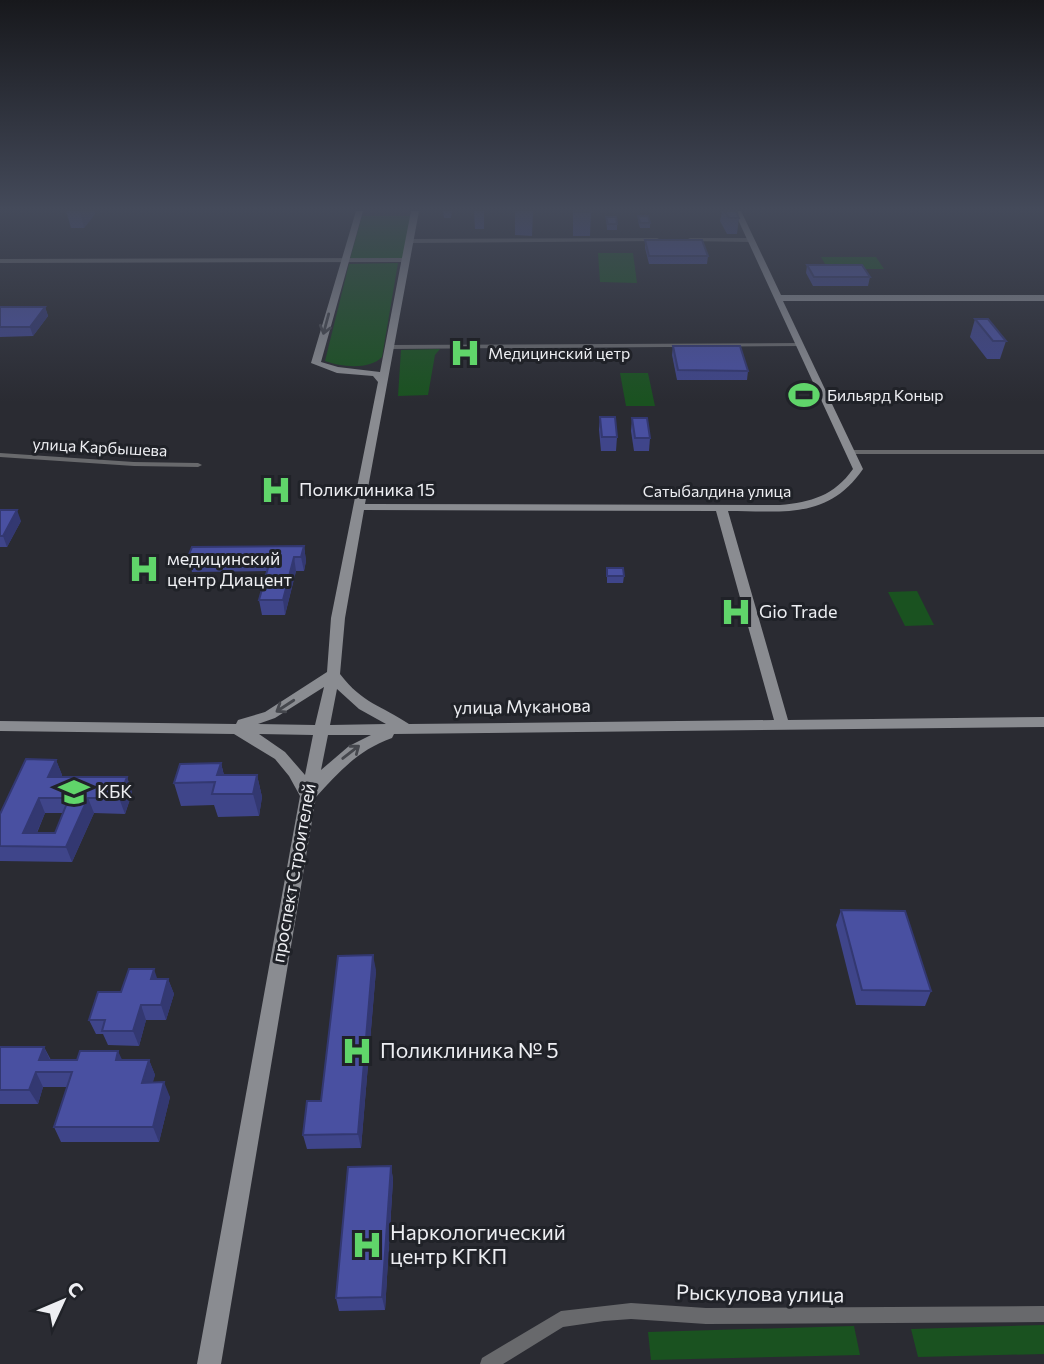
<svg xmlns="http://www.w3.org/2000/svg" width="1044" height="1364" viewBox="0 0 1044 1364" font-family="Commissioner,sans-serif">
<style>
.green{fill:#1a5220}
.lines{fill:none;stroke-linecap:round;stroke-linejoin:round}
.street{fill:#68696c;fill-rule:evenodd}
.secondary{fill:#8a8c91;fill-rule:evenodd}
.wall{fill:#3f458a;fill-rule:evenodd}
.shaded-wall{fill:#333871}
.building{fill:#4950a1;stroke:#333871;stroke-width:2;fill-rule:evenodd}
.oneway{stroke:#45474d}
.labels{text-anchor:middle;stroke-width:6;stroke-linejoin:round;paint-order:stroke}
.far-poi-label{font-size:16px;fill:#edeef2;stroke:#202228;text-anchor:start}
.far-street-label{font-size:16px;fill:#edeef2;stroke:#202228}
.poi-label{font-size:18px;fill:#edeef2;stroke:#202228;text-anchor:start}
.street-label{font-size:18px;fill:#edeef2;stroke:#202228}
.near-poi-label{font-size:21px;fill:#edeef2;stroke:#202228;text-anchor:start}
.near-street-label{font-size:21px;fill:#edeef2;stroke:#202228}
</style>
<rect width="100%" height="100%" fill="#2a2b32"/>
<g class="green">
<path d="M362 216H411L403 258 350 259Z"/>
<path d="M598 253H633L637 283 600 282Z"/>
<path d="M821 257H876L884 269H828Z"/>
<path d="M398 263 382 357C370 370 341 367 325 361L349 264Z"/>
<path d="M440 349 435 355 428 395 398 396 401 350Z"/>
<path d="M620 373H648L655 406H626Z"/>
<path d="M917 591 934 625 905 626 888 592Z"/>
<path d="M1044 1325V1354L918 1357 911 1329Z"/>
<path d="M854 1326 860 1355 651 1360 648 1332Z"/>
</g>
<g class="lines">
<g class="street">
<path d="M657 238 659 239V241L410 243 407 241 410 239Z"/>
<path d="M690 238H749L752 240 749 242 688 241V239Z"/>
<path d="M0 259 406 258 409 260 406 262 0 263Z"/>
<path d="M800 343 802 344V346L389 349 386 347 389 345Z"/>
<path d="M847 450H1044V454H850L846 452Z"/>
<path d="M0 453 134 462 198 463 202 465 198 467 134 466 0 457Z"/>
<path d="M631 1303 706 1308 1044 1306V1322L706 1324 631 1319 604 1321 563 1327 503 1364H480L482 1358 561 1311Z"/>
</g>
<path class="secondary" d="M356 211H363L321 362 338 367 380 372 411 211H419L365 504 780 505C811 502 834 496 853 469L734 211H741L781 295H1044V301H783L863 469C828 520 783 511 728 511L788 720 1044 717V727L394 734 392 738C358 750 339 772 316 797L221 1364H197L300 796 289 776 275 759 234 734 0 731V721L236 724 238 720 265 712 327 672 331 618 378 382 373 376 337 373 311 363ZM364 510 716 511 774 720 409 724C381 705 363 704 340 674L345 618ZM324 687 315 725 258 724 275 718ZM337 689 359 709 386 724 330 725ZM259 734 313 735 305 775 285 752ZM328 735H371L349 746 321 770Z"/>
</g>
<g class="wall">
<path d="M66 211H94L95 214 84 228H71Z"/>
<path d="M443 211H452L451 218H444Z"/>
<path d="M474 211H484V229H475Z"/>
<path d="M515 211H533L532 236 515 235Z"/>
<path d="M573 211H591L590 236H573Z"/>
<path d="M722 211H736L739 218 737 234H727L720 221Z"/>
<path d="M638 216 650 223V228H640L638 221Z"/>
<path d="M606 217 617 224V230H607Z"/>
<path d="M645 240 708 256 707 264H649L645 248Z"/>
<path d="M807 265 870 277 868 286H813L806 273Z"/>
<path d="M0 307H45L48 316 33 336 0 337Z"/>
<path d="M975 319 1006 341 1000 359H987L970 337Z"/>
<path d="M673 346 748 371 747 380H677L672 355Z"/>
<path d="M600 417 617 437 616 451H601L599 430Z"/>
<path d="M632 418 650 438 649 451H634L631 431Z"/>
<path d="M0 510 21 521 7 547H0Z"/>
<path d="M304 546 306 561 304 571H296L285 615H262L259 600 267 571 192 572 188 557Z"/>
<path d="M607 568 624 576 623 583H607Z"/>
<path d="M56 760 62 775 61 777H127L132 793 125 814 94 813 72 862 0 861V814ZM45 813H63L55 833H37Z"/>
<path d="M221 763 224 775H257L262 797 259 816 218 817 214 805 181 806 174 783Z"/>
<path d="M841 910 931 991 925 1006 856 1005 836 925Z"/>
<path d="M376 970 361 1148 307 1149 303 1135 321 1101Z"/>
<path d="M157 979H168L174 994 166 1020H146L139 1046 108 1045 103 1034H96L89 1020 121 992Z"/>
<path d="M0 1047H44L51 1060H149L155 1075 152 1083 170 1097 159 1142H61L54 1127 67 1087H43L38 1104H0Z"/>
<path d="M391 1166 393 1180 385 1310 339 1311 336 1298Z"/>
</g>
<g class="shaded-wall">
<path d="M80 211H94L95 214 84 228Z"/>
<path d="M45 307 48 316 33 336 30 327Z"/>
<path d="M17 510 21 521 7 547 3 536Z"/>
<path d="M304 546 306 561 304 571 301 557Z"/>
<path d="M294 557 296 571 285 615 283 600Z"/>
<path d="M56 760 62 775 54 792 48 777Z"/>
<path d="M221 763 226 785 217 775Z"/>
<path d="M257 775 262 797 259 816 253 794Z"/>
<path d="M127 777 132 793 125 814 119 798Z"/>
<path d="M39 798 45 813 31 846 23 833Z"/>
<path d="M88 798 94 813 72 862 66 847Z"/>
<path d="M373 955 376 970 361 1148 358 1134Z"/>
<path d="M154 969 159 984 151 979Z"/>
<path d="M168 979 174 994 166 1020 161 1005Z"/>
<path d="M141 1005 146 1020 139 1046 133 1031Z"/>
<path d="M44 1047 51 1062 39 1060Z"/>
<path d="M118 1051 125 1066 116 1060Z"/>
<path d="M149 1060 155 1075 149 1097 142 1083Z"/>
<path d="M36 1072 43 1087 38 1104 29 1090Z"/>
<path d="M164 1082 170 1097 159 1142 153 1127Z"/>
<path d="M391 1166 393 1180 385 1310 382 1297Z"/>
</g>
<g class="building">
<rect x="574" y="211" width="17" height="1"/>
<path d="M725 211H736L739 218H729Z"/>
<path d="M638 216H648L650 223H640Z"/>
<path d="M606 217H616L617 224H608Z"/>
<path d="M645 240H702L708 256H649Z"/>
<path d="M807 265H862L870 277H814Z"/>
<path d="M0 307H45L30 327H0Z"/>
<path d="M975 319H988L1006 341H993Z"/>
<path d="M673 346H740L748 371 678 370Z"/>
<path d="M600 417H615L617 437H602Z"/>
<path d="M632 418H647L650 438H635Z"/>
<path d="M0 510H17L3 536H0Z"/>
<path d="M304 546 301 557H294L283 600H259L271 557H188L192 547Z"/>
<path d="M607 568H623L624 576H607Z"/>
<path d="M26 759 56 760 48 777H127L119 798H88L66 847 0 846V814ZM39 798H69L55 833H23Z"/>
<path d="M221 763 217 775H257L253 794H212L215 782 174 783 180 764Z"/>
<path d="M841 910 905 911 931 991 862 990Z"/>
<path d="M373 955 358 1134 303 1135 307 1101H321L338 956Z"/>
<path d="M129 969H154L151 979H168L161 1005H141L133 1031H102L105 1020H89L98 992H121Z"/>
<path d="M0 1047H44L39 1060H77L80 1051H118L116 1060H149L142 1083 164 1082 153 1127H54L72 1072H36L29 1090H0Z"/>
<path d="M391 1166 382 1297 336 1298 348 1167Z"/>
</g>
<defs><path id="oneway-shaft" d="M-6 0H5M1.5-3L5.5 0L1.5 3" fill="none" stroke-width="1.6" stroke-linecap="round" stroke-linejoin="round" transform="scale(1.75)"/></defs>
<g class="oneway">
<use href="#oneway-shaft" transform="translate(326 324) rotate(105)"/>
<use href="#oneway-shaft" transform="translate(285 706) rotate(147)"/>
<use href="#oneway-shaft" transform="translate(351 752) rotate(-38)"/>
</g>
<linearGradient id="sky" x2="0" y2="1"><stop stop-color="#17181c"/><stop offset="0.52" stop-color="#444a5a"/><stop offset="1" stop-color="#444a5a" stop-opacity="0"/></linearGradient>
<rect width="1044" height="402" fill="url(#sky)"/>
<defs>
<g id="hospital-bare" transform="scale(2.415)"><path d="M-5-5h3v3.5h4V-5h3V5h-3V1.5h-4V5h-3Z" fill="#60d56a" stroke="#202228" stroke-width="2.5" paint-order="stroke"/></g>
<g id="stadium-bare" transform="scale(2.415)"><path d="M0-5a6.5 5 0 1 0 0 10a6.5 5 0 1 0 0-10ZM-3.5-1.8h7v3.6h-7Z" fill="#60d56a" stroke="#202228" stroke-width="2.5" paint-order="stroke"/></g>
<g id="university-bare" transform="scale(2.415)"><path d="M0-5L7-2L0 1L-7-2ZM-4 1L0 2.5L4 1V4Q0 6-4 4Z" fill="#60d56a" stroke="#202228" stroke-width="2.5" paint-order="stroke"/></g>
</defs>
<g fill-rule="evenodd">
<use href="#hospital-bare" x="465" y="353"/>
<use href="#stadium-bare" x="804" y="395"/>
<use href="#hospital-bare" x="276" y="490"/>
<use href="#hospital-bare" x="144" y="569"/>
<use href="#hospital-bare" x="736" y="612"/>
<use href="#university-bare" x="74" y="792"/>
<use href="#hospital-bare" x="357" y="1051"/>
<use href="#hospital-bare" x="367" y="1245"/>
</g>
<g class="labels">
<g class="far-poi-label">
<text x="488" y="359">Медицинский цетр</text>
<text x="827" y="401">Бильярд Коныр</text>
</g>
<g class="far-street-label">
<text transform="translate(100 447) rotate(3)" y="6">улица Карбышева</text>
<text x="717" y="497">Сатыбалдина улица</text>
</g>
<g class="poi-label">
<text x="299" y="496">Поликлиника 15</text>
<text x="167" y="565">медицинский<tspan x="167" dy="21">центр Диацент</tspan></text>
<text x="759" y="618">Gio Trade</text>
<text x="97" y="798">КБК</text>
</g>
<g class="street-label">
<text transform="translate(522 707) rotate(-1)" y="6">улица Муканова</text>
<text transform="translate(294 873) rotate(-80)" y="6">проспект Строителей</text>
</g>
<g class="near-poi-label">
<text x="380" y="1058">Поликлиника № 5</text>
<text x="390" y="1240">Наркологический<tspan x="390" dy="24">центр КГКП</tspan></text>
</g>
<g class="near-street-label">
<text transform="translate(760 1294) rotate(1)" y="7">Рыскулова улица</text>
</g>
</g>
<g transform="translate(63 1301) rotate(46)" stroke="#202228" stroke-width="5" paint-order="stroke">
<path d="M0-5L12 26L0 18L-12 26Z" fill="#edeef2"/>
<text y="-10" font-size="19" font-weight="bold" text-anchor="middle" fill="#edeef2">С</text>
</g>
</svg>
